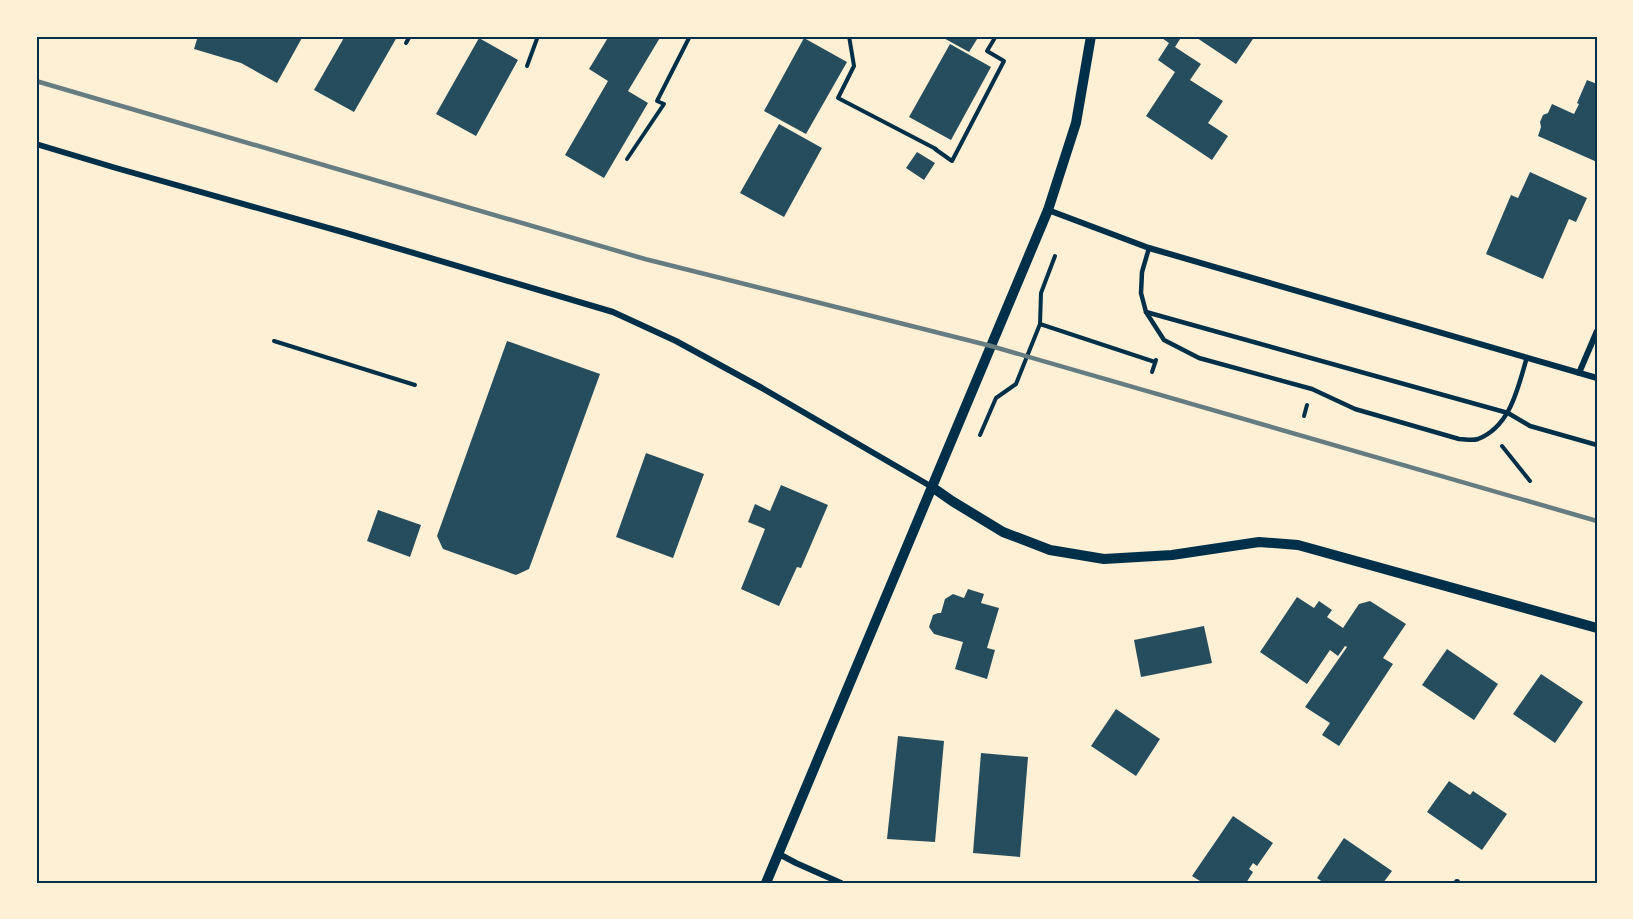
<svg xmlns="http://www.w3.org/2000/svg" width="1633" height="919" viewBox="0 0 1633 919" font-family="'Noto Sans',sans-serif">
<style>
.building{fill:#264d5e}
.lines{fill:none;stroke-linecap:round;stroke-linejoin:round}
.path{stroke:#003049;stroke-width:4}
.service{stroke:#003049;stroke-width:4.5}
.minor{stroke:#003049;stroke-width:6}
.tertiary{stroke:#003049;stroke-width:10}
.rail{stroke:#657d81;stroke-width:4.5}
.neatline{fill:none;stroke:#003049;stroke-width:2}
</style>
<rect width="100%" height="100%" fill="#fdf0d5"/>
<g class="building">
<path d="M198 36H303L277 83 241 63 194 49Z"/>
<path d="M345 36 397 37 354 112 314 90Z"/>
<path d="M609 36H661L628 91 648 103 604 178 565 155 608 81 589 69Z"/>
<path d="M940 36H979L969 52Z"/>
<path d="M1159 36H1182L1175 47 1201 64 1190 80 1223 101 1208 123 1228 136 1212 160 1146 116 1175 72 1158 60 1169 43Z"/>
<path d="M1194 36H1255L1236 64Z"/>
<path d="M479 38 518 60 476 136 436 114Z"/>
<path d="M804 38 847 62 806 134 764 111Z"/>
<path d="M950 44 991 67 951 140 909 117Z"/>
<path d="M1587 80 1597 84V162L1538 136 1541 127 1540 122 1543 115 1548 113 1552 104 1574 114 1579 104 1577 103Z"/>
<path d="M779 124 822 148 784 217 740 193Z"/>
<path d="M917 152 935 163 924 180 906 168Z"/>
<path d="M1530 172 1587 198 1576 222 1569 219 1543 279 1486 254 1511 195 1518 198Z"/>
<path d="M507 341 600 374 529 569 516 575 443 549 437 536Z"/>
<path d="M646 453 704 474 673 558 616 537Z"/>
<path d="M781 485 828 505 801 568 797 567 779 606 741 589 765 529 748 522 755 504 770 511Z"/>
<path d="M378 510 421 525 410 557 367 541Z"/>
<path d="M968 589 984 594 981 603 999 608 987 648 995 650 987 679 955 669 963 642 934 634 929 627 933 615 938 613H941L945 599 953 594 964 598Z"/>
<path d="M1297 597 1314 608 1319 601 1332 610 1327 617 1343 628 1359 604 1370 601 1406 624 1383 658 1393 664 1339 746 1322 735 1330 723 1305 707 1347 647 1345 646 1338 656 1330 650 1307 684 1260 652Z"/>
<path d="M1204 626 1212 663 1141 677 1134 640Z"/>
<path d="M1447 649 1498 684 1474 720 1422 685Z"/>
<path d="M1541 674 1583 702 1555 743 1513 714Z"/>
<path d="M1116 709 1160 739 1136 776 1091 746Z"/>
<path d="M898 736 944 741 935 842 887 839Z"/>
<path d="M981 753 1028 757 1020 857 973 853Z"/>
<path d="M1449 781 1470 795 1473 791 1507 814 1482 850 1427 812Z"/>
<path d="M1233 816 1273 843 1257 866 1253 863 1249 869 1253 872 1246 883H1198L1200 881 1192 876Z"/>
<path d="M1344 838 1392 871 1383 883H1324L1317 878Z"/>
</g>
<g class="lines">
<g class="path">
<path d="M849 36 854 66 838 98 936 149"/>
<path d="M406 43 410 36"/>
<path d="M527 66 538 36"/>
<path d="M935 149 952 161 1004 61 987 51 996 36"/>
<path d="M627 159 664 104 657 101 690 36"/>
<path d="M1040 324 1155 362"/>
<path d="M274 341 415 385"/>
<path d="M1152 372 1156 360"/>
<path d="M1304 416 1307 405"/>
<path d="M980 435 996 398 1016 384 1040 324 1041 293 1055 256"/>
<path d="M1502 446 1530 481"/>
</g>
<g class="service">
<path d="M1149 248 1142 272 1141 293 1146 312 1164 340 1199 358 1312 389 1355 409 1459 439C1465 439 1472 441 1478 439 1511 426 1518 387 1527 357"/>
<path d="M1146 312 1508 413 1530 426 1597 445"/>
</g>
<g class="minor">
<path d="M36 144 116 168 346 233 613 312 676 341 762 388 932 487"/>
<path d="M1048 210 1149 248 1597 378"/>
<path d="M1579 373 1597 331"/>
<path d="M779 854 796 863 841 883"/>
<path d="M1457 883V882"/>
</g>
<g class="tertiary">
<path d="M932 487 952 501 1003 532 1050 550 1104 559 1172 555 1259 542 1298 545 1597 628"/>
<path d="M766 883 1048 210 1076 123 1091 36"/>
</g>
<path class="rail" d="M36 81 645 259 991 346 1597 521"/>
</g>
<rect width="1633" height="919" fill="none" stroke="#fdf0d5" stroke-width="75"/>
<rect x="38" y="38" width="1558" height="844" class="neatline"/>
</svg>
